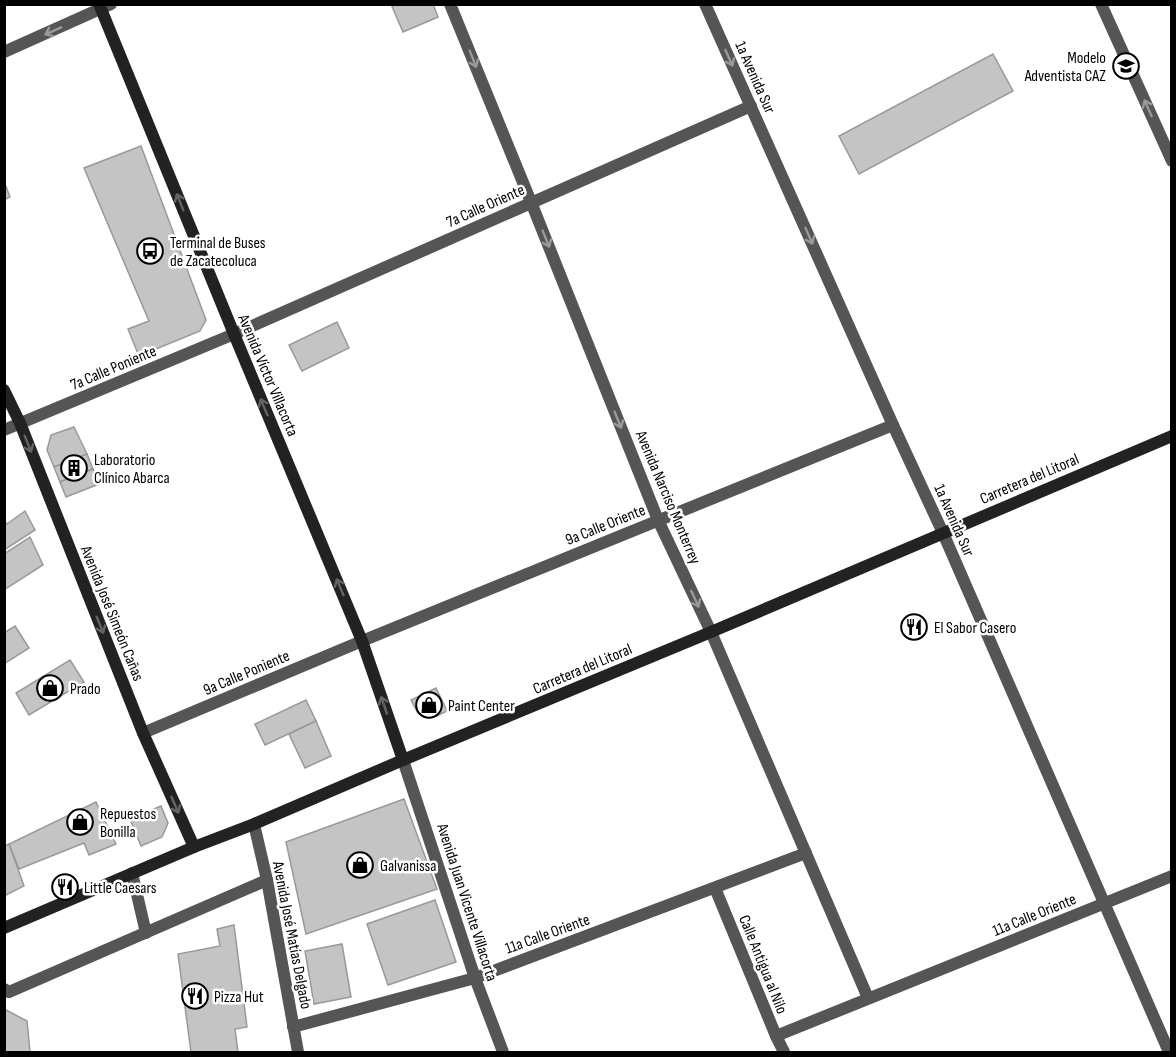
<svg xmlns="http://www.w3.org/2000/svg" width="1176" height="1057" viewBox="0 0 1176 1057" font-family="'Sofia Sans Condensed',sans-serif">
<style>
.building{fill:#c4c4c4;stroke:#999;stroke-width:1.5}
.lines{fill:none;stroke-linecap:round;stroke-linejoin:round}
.minor{stroke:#555;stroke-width:12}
.secondary{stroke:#222;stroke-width:12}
.oneway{stroke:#999}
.oneway2{stroke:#646464}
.labels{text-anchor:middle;stroke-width:5;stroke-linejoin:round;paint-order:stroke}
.poi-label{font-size:16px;fill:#000;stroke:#fff;text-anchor:start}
.street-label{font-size:16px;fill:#000;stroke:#fff}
</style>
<rect width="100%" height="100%" fill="#fff"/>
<g class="building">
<path d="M391 4H433L438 17 403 32Z"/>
<path d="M993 54 1013 91 859 174 839 136Z"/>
<path d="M141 146 206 320 200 331 139 356 128 329 149 321 84 168Z"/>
<path d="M4 181 10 197 4 200Z"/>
<path d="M337 322 349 348 302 371 289 345Z"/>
<path d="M74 427 87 454 54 467 47 450 51 435Z"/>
<path d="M87 454 93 469 60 482 54 467Z"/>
<path d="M93 469 99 484 66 497 60 482Z"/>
<path d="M25 511 35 530 4 550V520L7 524Z"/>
<path d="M30 537 43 565 4 590V554Z"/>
<path d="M15 626 29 648 4 664V633Z"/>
<path d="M70 660 84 682 29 715 16 693Z"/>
<path d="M436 688 447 711 437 716 418 713 411 700Z"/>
<path d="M306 700 316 721 265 745 255 724Z"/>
<path d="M316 721 331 756 305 768 289 734Z"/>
<path d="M404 799 437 889 306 934 286 842Z"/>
<path d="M96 802 116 844 89 855 84 843 19 869 9 844Z"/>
<path d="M161 806 168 823 162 837 141 846 130 819Z"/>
<path d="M9 844 24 886 4 896V846Z"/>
<path d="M435 900 456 962 388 985 367 924Z"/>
<path d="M234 925 247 1027 235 1029 238 1052H191L178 954 220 946 217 929Z"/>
<path d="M342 944 351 997 314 1004 305 951Z"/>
<path d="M4 1009 27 1021 30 1052H4Z"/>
</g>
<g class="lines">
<g class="minor">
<path d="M450 4 531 202 658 520 711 632 868 998"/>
<path d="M705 4 893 425 943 533 1169 1052"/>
<path d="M1101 4 1172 161"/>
<path d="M4 52 111 4"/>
<path d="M4 430 234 334 751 106"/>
<path d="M143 733 362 641 893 425"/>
<path d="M403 760 475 978 503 1052"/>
<path d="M254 824 267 880 298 1052"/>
<path d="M132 873 146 933"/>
<path d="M715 888 776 1036 784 1052"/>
<path d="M4 989 9 992 267 880"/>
<path d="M293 1027 475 978 806 853"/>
<path d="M776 1036 1172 876"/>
</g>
<g class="secondary">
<path d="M99 4 234 334 362 641 403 760"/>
<path d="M4 390 20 423 143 733 194 847"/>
<path d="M4 928 194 847 254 824 403 760 711 632 1172 436"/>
</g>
</g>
<defs><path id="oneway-shaft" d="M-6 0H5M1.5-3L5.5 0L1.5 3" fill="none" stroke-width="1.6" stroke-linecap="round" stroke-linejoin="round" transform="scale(1.5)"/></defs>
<g class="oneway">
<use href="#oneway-shaft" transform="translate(53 31) rotate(156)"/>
<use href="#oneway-shaft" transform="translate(729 58) rotate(66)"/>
<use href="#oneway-shaft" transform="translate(473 59) rotate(68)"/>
<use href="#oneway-shaft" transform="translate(1148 108) rotate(-114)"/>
<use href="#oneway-shaft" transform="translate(809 236) rotate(66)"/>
<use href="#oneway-shaft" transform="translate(546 239) rotate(68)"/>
<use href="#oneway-shaft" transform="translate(618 420) rotate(68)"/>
<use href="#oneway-shaft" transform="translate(695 599) rotate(65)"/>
</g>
<g class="oneway2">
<use href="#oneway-shaft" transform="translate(180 202) rotate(-112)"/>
<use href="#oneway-shaft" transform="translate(264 407) rotate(-113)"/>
<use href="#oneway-shaft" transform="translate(28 444) rotate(68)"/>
<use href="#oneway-shaft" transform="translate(340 587) rotate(-113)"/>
<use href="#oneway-shaft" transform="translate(100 625) rotate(68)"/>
<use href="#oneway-shaft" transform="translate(384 705) rotate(-109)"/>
<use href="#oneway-shaft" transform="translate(175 805) rotate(66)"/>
</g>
<defs>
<g id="university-ring" transform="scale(1.35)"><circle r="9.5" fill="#fff" stroke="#000" stroke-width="1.5"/><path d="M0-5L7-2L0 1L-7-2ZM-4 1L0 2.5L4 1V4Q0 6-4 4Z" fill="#000"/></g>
<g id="bus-ring" transform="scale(1.35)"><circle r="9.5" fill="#fff" stroke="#000" stroke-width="1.5"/><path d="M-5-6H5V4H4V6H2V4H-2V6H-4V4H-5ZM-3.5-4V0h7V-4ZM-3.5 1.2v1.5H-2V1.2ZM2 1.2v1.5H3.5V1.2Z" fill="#000"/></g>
<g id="building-ring" transform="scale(1.35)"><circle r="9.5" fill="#fff" stroke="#000" stroke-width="1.5"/><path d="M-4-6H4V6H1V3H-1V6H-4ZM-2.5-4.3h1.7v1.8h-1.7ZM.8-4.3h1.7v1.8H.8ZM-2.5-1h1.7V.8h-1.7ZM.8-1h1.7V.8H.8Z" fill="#000"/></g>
<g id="restaurant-ring" transform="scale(1.35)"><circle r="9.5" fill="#fff" stroke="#000" stroke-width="1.5"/><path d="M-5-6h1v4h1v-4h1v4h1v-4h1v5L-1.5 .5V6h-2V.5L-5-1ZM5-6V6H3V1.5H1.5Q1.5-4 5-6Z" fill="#000"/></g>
<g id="shop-ring" transform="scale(1.35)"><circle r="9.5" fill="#fff" stroke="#000" stroke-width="1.5"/><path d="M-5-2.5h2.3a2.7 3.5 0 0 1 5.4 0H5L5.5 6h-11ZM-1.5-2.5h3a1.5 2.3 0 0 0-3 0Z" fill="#000"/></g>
</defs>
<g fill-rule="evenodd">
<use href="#university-ring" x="1126" y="66"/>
<use href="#bus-ring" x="150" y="251"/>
<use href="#building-ring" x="74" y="468"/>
<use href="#restaurant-ring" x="914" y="627"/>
<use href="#shop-ring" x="50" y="688"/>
<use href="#shop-ring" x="429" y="705"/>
<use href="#shop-ring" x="80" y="822"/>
<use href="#shop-ring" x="360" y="865"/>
<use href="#restaurant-ring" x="65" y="887"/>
<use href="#restaurant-ring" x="195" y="996"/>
</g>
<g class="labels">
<g class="poi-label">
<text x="1106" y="63" text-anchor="end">Modelo<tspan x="1106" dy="18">Adventista CAZ</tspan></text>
<text x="170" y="248">Terminal de Buses<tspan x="170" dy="18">de Zacatecoluca</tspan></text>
<text x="94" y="465">Laboratorio<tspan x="94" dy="18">Clínico Abarca</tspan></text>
<text x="934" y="633">El Sabor Casero</text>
<text x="70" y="694">Prado</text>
<text x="448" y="711">Paint Center</text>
<text x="100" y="819">Repuestos<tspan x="100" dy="18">Bonilla</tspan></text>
<text x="380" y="871">Galvanissa</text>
<text x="84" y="893">Little Caesars</text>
<text x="214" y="1002">Pizza Hut</text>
</g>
<g class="street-label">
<text transform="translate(756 77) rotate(66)" y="6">1a Avenida Sur</text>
<text transform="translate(485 205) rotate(-24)" y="6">7a Calle Oriente</text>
<text transform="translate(113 367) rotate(-23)" y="6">7a Calle Poniente</text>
<text transform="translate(269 375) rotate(67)" y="6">Avenida Víctor Villacorta</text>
<text transform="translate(1029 478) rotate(-23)" y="6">Carretera del Litoral</text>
<text transform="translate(669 497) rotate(67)" y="6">Avenida Narciso Monterrey</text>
<text transform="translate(955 520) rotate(66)" y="6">1a Avenida Sur</text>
<text transform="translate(605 524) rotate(-22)" y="6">9a Calle Oriente</text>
<text transform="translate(113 613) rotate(68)" y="6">Avenida José Simeón Cañas</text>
<text transform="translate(582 668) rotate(-23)" y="6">Carretera del Litoral</text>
<text transform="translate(246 672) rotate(-23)" y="6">9a Calle Poniente</text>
<text transform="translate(468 902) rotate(72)" y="6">Avenida Juan Vicente Villacorta</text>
<text transform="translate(1034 914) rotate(-22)" y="6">11a Calle Oriente</text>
<text transform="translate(547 933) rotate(-20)" y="6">11a Calle Oriente</text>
<text transform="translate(293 935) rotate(79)" y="6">Avenida José Matías Delgado</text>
<text transform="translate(764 964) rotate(68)" y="6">Calle Antigua al Nilo</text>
</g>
</g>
<rect width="1176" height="1057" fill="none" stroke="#000000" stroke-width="12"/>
</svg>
